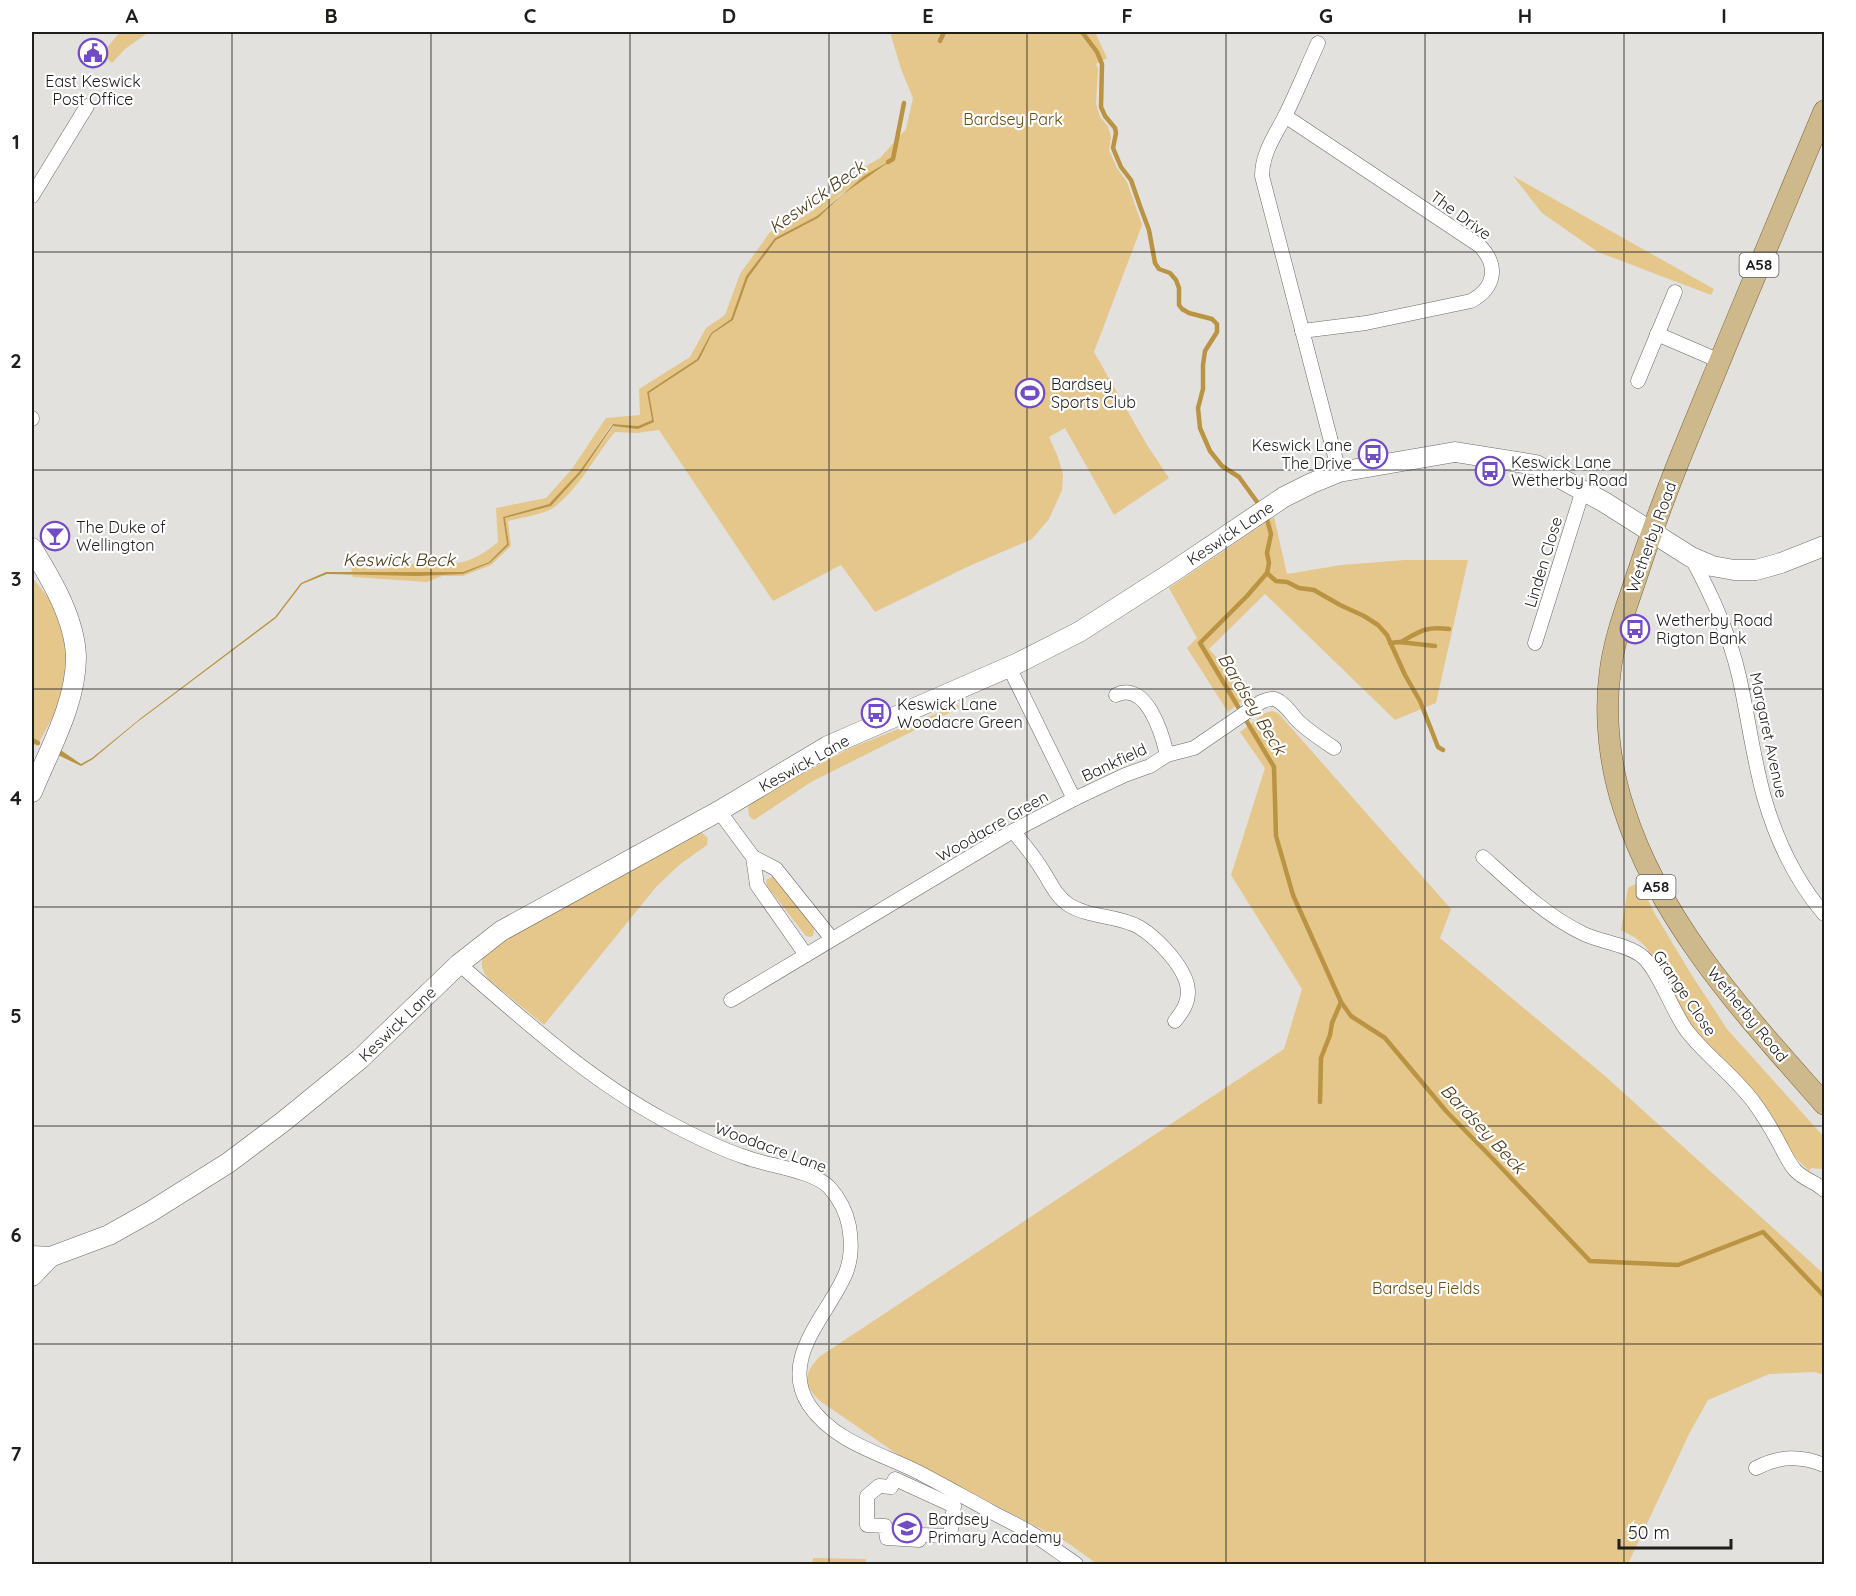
<svg xmlns="http://www.w3.org/2000/svg" width="1856" height="1596" viewBox="0 0 1856 1596" font-family="Quicksand,sans-serif">
<style>
.green{fill:#e5c68b}
.water{fill:#ba9443}
.lines{fill:none;stroke-linecap:round;stroke-linejoin:round}
.stream{stroke:#ba9443;stroke-width:4.5}
.street-casing{stroke:#6c6a67;stroke-width:15}
.secondary-casing{stroke:#6c6a67;stroke-width:21}
.primary-casing{stroke:#7c6434;stroke-width:22}
.street{stroke:#fff;stroke-width:14}
.secondary{stroke:#fff;stroke-width:20}
.primary{stroke:#ceb98c;stroke-width:21}
.grid{fill:none;stroke:#1f1e1d;stroke-width:1.5;stroke-opacity:0.55}
.labels{text-anchor:middle;stroke-width:4.5;stroke-linejoin:round;paint-order:stroke}
.shield{fill:#fff;stroke:#626261;stroke-width:1.5}
.shield-label{font-size:15px;font-weight:bold;fill:#1f1e1d}
.poi-label{font-size:16px;fill:#1f1e1d;stroke:#fff;text-anchor:start}
.park-label{font-size:16px;fill:#694e10;stroke:#fff}
.street-label{font-size:16px;fill:#1f1e1d;stroke:#fff}
.water-label{font-size:18px;font-style:italic;fill:#4f3e1b;stroke:#fff}
.neatline{fill:none;stroke:#1f1e1d;stroke-width:2}
.grid-label{font-size:20px;text-anchor:middle;font-weight:bold;fill:#1f1e1d}
</style>
<rect width="100%" height="100%" fill="#e3e1de"/>
<g class="green">
<path d="M118 32H149L125 49 112 63 102 54 119 33Z"/>
<path d="M890 32H1095L1107 58 1096 64 1098 69 1096 104 1100 117 1108 126 1111 137 1109 150 1117 168 1127 182 1142 225 1094 352 1147 445 1169 478 1114 515 1065 428 1049 437 1058 457 1063 475 1062 490 1049 519 1032 539 967 567 875 612 841 565 773 601 659 430 637 433 615 432C595 456 579 489 553 508 544 514 520 518 508 521L511 546 491 565 463 576H442L427 582 353 577 352 575 463 574 490 563 509 545 505 518 551 506 581 473 614 426 638 428 653 422 649 393 699 360 712 334 733 320 748 278 776 240 818 218 842 195 877 169 841 194 817 216 775 238 746 276 731 319 711 333 697 359 647 392 652 420 638 426 612 424 579 472 549 504 503 517 507 544 489 562 463 572 352 573 351 565C380 574 392 566 420 563 432 562 445 564 457 563 473 561 486 552 498 542L496 508 546 498 572 469 606 418 640 415 639 389 690 357 706 328 725 315 740 274 770 232 794 222 814 210 859 170 880 158 906 129 913 98 901 69Z"/>
<path d="M1513 176 1714 289 1711 295 1598 252 1542 213Z"/>
<path d="M1274 517 1287 574 1341 565 1405 560H1468L1436 703 1395 720 1265 594 1209 649 1251 694 1228 712 1187 648 1197 638 1169 588Z"/>
<path d="M32 577 54 605 66 645 67 668 58 707 37 746 32 744Z"/>
<path d="M958 705 959 708 811 782 754 820 749 816 748 806 758 798 846 750Z"/>
<path d="M1272 711 1278 713 1451 909 1440 938 1605 1076 1824 1274V1375L1815 1372 1769 1374 1708 1400 1690 1432 1628 1564H1097L1068 1543 900 1456 820 1401C802 1384 804 1374 819 1357L1284 1049 1302 989 1231 875 1265 768 1240 732 1265 713Z"/>
<path d="M701 832 708 838 707 845 679 865 656 887 544 1025 488 979C472 956 490 952 508 938Z"/>
<path d="M772 877 776 878 814 929 813 936 810 937 806 936 767 886 766 880Z"/>
<path d="M1639 882 1655 914 1691 974 1727 1029 1824 1137V1167L1821 1169 1811 1168 1809 1171 1793 1155 1772 1116 1756 1094 1687 1022 1646 947 1636 938 1621 930 1628 888Z"/>
<path d="M813 1558 866 1559 865 1564H812Z"/>
</g>
<path class="water" d="M893 159 842 195 818 218 776 240 748 278 733 320 712 334 699 360 649 393 654 422 638 429 613 426 581 473 551 506 505 518 509 545 490 563 463 574 418 576 327 574 302 584 276 618 136 723 93 759 81 766 58 755 59 749 81 764 92 758 141 718 275 617 301 583 326 572H463L489 562 507 544 503 517 549 504 579 472 613 424 638 426 652 420 647 392 697 359 711 333 731 319 746 276 775 238 817 216 864 176Z"/>
<g class="lines">
<g class="stream">
<path d="M1082 32 1097 52 1102 64 1101 107 1105 116 1115 128 1116 133 1113 148 1121 167 1131 180 1140 206 1149 230 1155 263 1159 269 1170 273 1176 280 1179 288V305L1182 309 1189 313 1212 319 1217 324V332L1205 351 1203 365V389L1198 408 1200 428 1210 451 1222 466 1239 477 1260 506"/>
<path d="M940 41 944 32"/>
<path d="M888 162 893 159 904 103"/>
<path d="M1266 516 1271 534 1267 553 1269 563 1267 573 1247 596 1200 643 1274 767 1276 836 1293 895 1341 1002 1351 1016 1385 1038 1446 1111 1494 1160 1590 1261 1678 1265 1763 1232 1824 1296"/>
<path d="M1267 573 1276 581 1287 582 1299 588 1314 590 1340 605 1364 616 1378 625 1387 635 1405 675 1420 701 1438 747 1443 750"/>
<path d="M1401 642C1420 631 1426 626 1449 629"/>
<path d="M1390 643 1399 642 1435 646"/>
<path d="M32 740 38 743"/>
<path d="M1320 1102 1321 1058 1330 1035 1332 1023 1341 1002"/>
</g>
<g class="street-casing">
<g id="street">
<path d="M1318 43C1307 67 1297 92 1285 116 1275 136 1262 153 1262 176L1339 472"/>
<path d="M1285 116 1480 246C1499 266 1495 288 1471 301L1366 323 1302 331"/>
<path d="M32 196 87 106"/>
<path d="M1657 334 1720 361"/>
<path d="M1638 381 1675 292"/>
<path d="M32 418V419"/>
<path d="M1691 557C1712 595 1729 633 1739 676 1748 716 1753 757 1764 797 1776 839 1796 881 1824 914"/>
<path d="M1535 643 1583 490"/>
<path d="M1116 695C1146 680 1162 733 1167 755"/>
<path d="M1074 799 1125 775 1150 766 1167 755 1194 748 1261 702C1266 700 1270 698 1275 699 1285 703 1292 715 1299 722 1310 732 1322 740 1334 748"/>
<path d="M719 811 753 857 776 869 832 939"/>
<path d="M1013 831C1023 843 1033 855 1041 868 1050 881 1055 896 1069 905 1090 918 1118 915 1139 927 1157 938 1188 969 1188 992 1188 1004 1182 1012 1175 1021"/>
<path d="M753 857 757 885 806 955"/>
<path d="M1483 857C1514 885 1546 916 1584 934 1601 942 1629 945 1643 957 1660 973 1672 1011 1687 1031 1708 1058 1736 1077 1755 1104 1764 1116 1772 1130 1779 1143 1784 1152 1788 1162 1795 1170 1804 1180 1816 1182 1824 1190"/>
<path d="M459 964C524 1020 588 1079 664 1120 690 1134 717 1148 745 1157 768 1166 812 1170 829 1187 839 1198 846 1211 849 1226 852 1243 852 1259 845 1275 827 1316 779 1359 809 1405 834 1442 880 1453 918 1472 941 1484 964 1497 988 1510 1002 1518 1018 1525 1031 1533 1047 1543 1061 1554 1076 1564"/>
<path d="M731 1000 1013 831 1074 799 1009 667"/>
<path d="M1756 1468C1779 1456 1800 1455 1824 1465"/>
<path d="M895 1479 954 1506 950 1536 920 1535 919 1540 887 1538 885 1526 867 1525V1496L879 1486 891 1487Z"/>
</g>
</g>
<g class="secondary-casing">
<g id="secondary">
<path d="M32 548C51 579 75 619 76 657 76 704 49 750 32 792"/>
<path d="M32 1256 50 1257 109 1235 150 1212 228 1163 284 1121 360 1059 459 964 501 931 719 811 828 746 1018 663 1079 632 1171 573 1284 497 1312 483 1339 472 1455 452 1536 465 1604 502 1691 557 1712 566 1734 570H1756L1781 563 1824 546"/>
<path d="M32 1276 50 1257"/>
</g>
</g>
<g class="primary-casing">
<path id="primary" d="M1824 111C1776 226 1727 342 1680 458 1662 503 1646 547 1631 593 1622 619 1613 646 1610 673 1604 717 1610 767 1624 809 1661 925 1746 1015 1824 1104"/>
</g>
<use href="#street" class="street"/>
<use href="#secondary" class="secondary"/>
<use href="#primary" class="primary"/>
</g>
<path class="grid" d="M232 32V1564M431 32V1564M630 32V1564M829 32V1564M1027 32V1564M1226 32V1564M1425 32V1564M1624 32V1564M32 252H1824M32 470H1824M32 689H1824M32 907H1824M32 1126H1824M32 1344H1824"/>
<defs>
<g id="civic-ring" transform="scale(1.5)"><circle r="9.5" fill="#fff" stroke="#724cc5" stroke-width="1.5"/><path d="M-.6-6.5H3V-4.5H.6V-3L4-1V1h2V6H-6V1h2V-1L-.6-3ZM-1.2 2.5V6h2.4V2.5Z" fill="#724cc5"/></g>
<g id="stadium-ring" transform="scale(1.5)"><circle r="9.5" fill="#fff" stroke="#724cc5" stroke-width="1.5"/><path d="M0-5a6.5 5 0 1 0 0 10a6.5 5 0 1 0 0-10ZM-3.5-1.8h7v3.6h-7Z" fill="#724cc5"/></g>
<g id="bus-ring" transform="scale(1.5)"><circle r="9.5" fill="#fff" stroke="#724cc5" stroke-width="1.5"/><path d="M-5-6H5V4H4V6H2V4H-2V6H-4V4H-5ZM-3.5-4V0h7V-4ZM-3.5 1.2v1.5H-2V1.2ZM2 1.2v1.5H3.5V1.2Z" fill="#724cc5"/></g>
<g id="bar-ring" transform="scale(1.5)"><circle r="9.5" fill="#fff" stroke="#724cc5" stroke-width="1.5"/><path d="M-6-5H6L.8 .8V4.5H3.5V6h-7V4.5H-.8V.8Z" fill="#724cc5"/></g>
<g id="school-ring" transform="scale(1.5)"><circle r="9.5" fill="#fff" stroke="#724cc5" stroke-width="1.5"/><path d="M0-5L7-2L0 1L-7-2ZM-4 1L0 2.5L4 1V4Q0 6-4 4Z" fill="#724cc5"/></g>
</defs>
<g fill-rule="evenodd">
<use href="#civic-ring" x="93" y="53"/>
<use href="#stadium-ring" x="1030" y="393"/>
<use href="#bus-ring" x="1373" y="454"/>
<use href="#bus-ring" x="1490" y="471"/>
<use href="#bar-ring" x="55" y="536"/>
<use href="#bus-ring" x="1635" y="629"/>
<use href="#bus-ring" x="876" y="713"/>
<use href="#school-ring" x="907" y="1528"/>
</g>
<g class="labels">
<g class="shield">
<rect x="1739.5" y="253" width="39" height="24" rx="4.5"/>
<rect x="1636.5" y="875" width="39" height="24" rx="4.5"/>
</g>
<g class="shield-label">
<text x="1759" y="270">A58</text>
<text x="1656" y="892">A58</text>
</g>
<g class="poi-label">
<text x="93" y="87" text-anchor="middle">East Keswick<tspan x="93" dy="18">Post Office</tspan></text>
<text x="1051" y="390">Bardsey<tspan x="1051" dy="18">Sports Club</tspan></text>
<text x="1352" y="451" text-anchor="end">Keswick Lane<tspan x="1352" dy="18">The Drive</tspan></text>
<text x="1511" y="468">Keswick Lane<tspan x="1511" dy="18">Wetherby Road</tspan></text>
<text x="76" y="533">The Duke of<tspan x="76" dy="18">Wellington</tspan></text>
<text x="1656" y="626">Wetherby Road<tspan x="1656" dy="18">Rigton Bank</tspan></text>
<text x="897" y="710">Keswick Lane<tspan x="897" dy="18">Woodacre Green</tspan></text>
<text x="928" y="1525">Bardsey<tspan x="928" dy="18">Primary Academy</tspan></text>
</g>
<g class="park-label">
<text x="1013" y="125">Bardsey Park</text>
<text x="1426" y="1294">Bardsey Fields</text>
</g>
<g class="street-label">
<text transform="translate(1461 215) rotate(36)" y="6">The Drive</text>
<text transform="translate(1230 533) rotate(-34)" y="6">Keswick Lane</text>
<text transform="translate(1651 537) rotate(-70)" y="6">Wetherby Road</text>
<text transform="translate(1543 562) rotate(-73)" y="6">Linden Close</text>
<text transform="translate(1769 735) rotate(78)" y="6">Margaret Avenue</text>
<text transform="translate(1114 762) rotate(-25)" y="6">Bankfield</text>
<text transform="translate(804 763) rotate(-29)" y="6">Keswick Lane</text>
<text transform="translate(992 826) rotate(-30)" y="6">Woodacre Green</text>
<text transform="translate(1685 993) rotate(56)" y="6">Grange Close</text>
<text transform="translate(1748 1014) rotate(51)" y="6">Wetherby Road</text>
<text transform="translate(397 1024) rotate(-44)" y="6">Keswick Lane</text>
<text transform="translate(771 1147) rotate(20)" y="6">Woodacre Lane</text>
</g>
<g class="water-label">
<text transform="translate(817 197) rotate(-35)" y="6">Keswick Beck</text>
<text x="399" y="566">Keswick Beck</text>
<text transform="translate(1252 704) rotate(59)" y="6">Bardsey Beck</text>
<text transform="translate(1483 1129) rotate(47)" y="6">Bardsey Beck</text>
</g>
</g>
<rect width="1856" height="1596" fill="none" stroke="#ffffff" stroke-width="66"/>
<path d="M1619 1539v9h112v-9" fill="none" stroke="#1f1e1d" stroke-width="3"/>
<text x="1628" y="1539" font-size="18" fill="#1f1e1d" stroke="#ffffff" stroke-width="4.5" paint-order="stroke">50 m</text>
<rect x="33" y="33" width="1790" height="1530" class="neatline"/>
<g class="grid-label">
<text x="132" y="23">A</text>
<text x="331" y="23">B</text>
<text x="530" y="23">C</text>
<text x="729" y="23">D</text>
<text x="928" y="23">E</text>
<text x="1127" y="23">F</text>
<text x="1326" y="23">G</text>
<text x="1525" y="23">H</text>
<text x="1724" y="23">I</text>
<text x="16" y="149">1</text>
<text x="16" y="368">2</text>
<text x="16" y="586">3</text>
<text x="16" y="805">4</text>
<text x="16" y="1023">5</text>
<text x="16" y="1242">6</text>
<text x="16" y="1461">7</text>
</g>
</svg>
